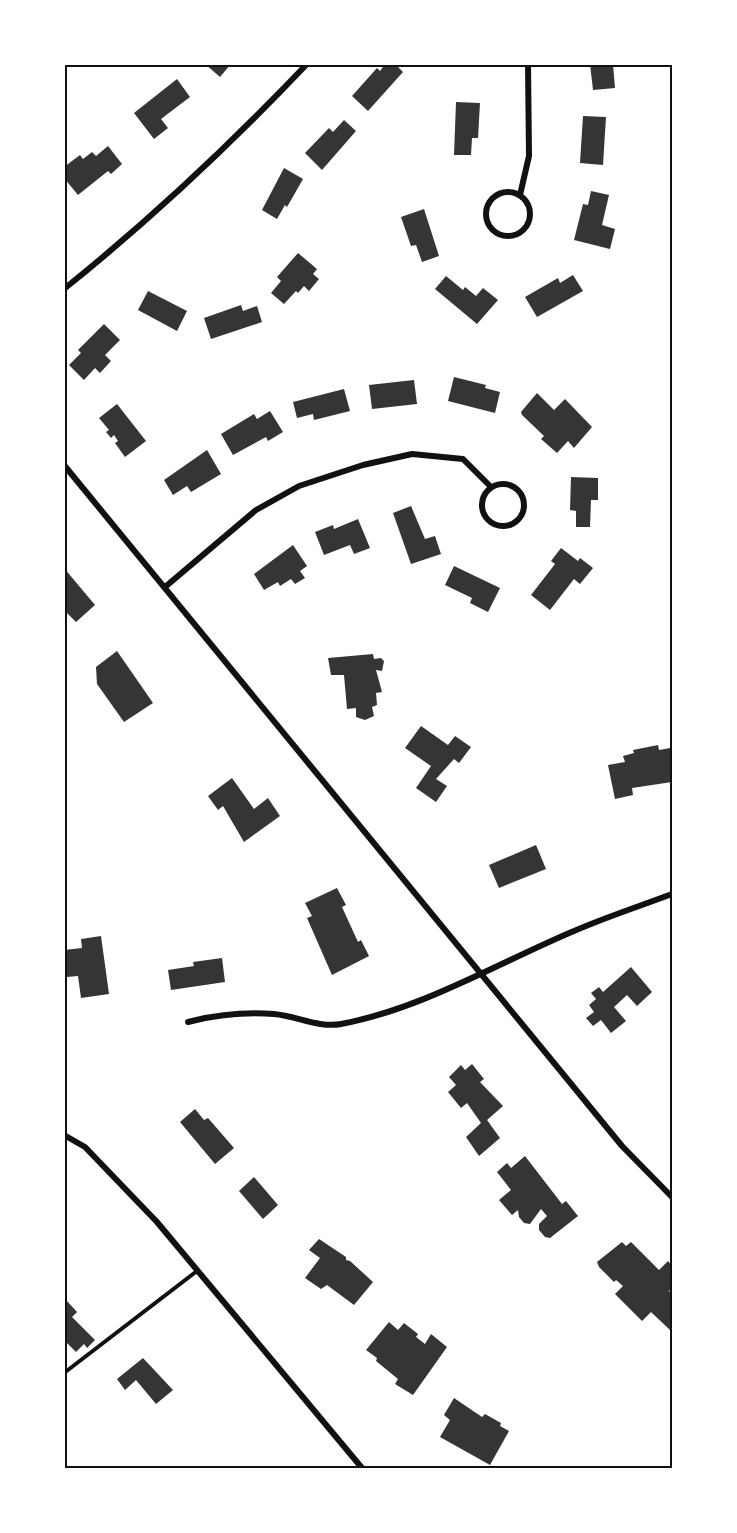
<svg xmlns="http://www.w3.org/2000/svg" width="737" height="1533" viewBox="0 0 737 1533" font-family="Rubik,sans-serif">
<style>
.building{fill:#353535}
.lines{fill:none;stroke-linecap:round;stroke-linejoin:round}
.service{stroke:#111;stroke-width:4}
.minor{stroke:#111;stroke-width:6}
.neatline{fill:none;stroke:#111;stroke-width:2}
</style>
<rect width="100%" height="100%" fill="#fff"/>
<g class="building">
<path d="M205 64H231L220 77Z"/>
<path d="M385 64H395L403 72 368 111 352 96 377 68 380 71Z"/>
<path d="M590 64H613L615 88 593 90Z"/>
<path d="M177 79 190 97 161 119 168 128 154 139 134 113Z"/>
<path d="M456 102 480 103 478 138H472L471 155H454Z"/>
<path d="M583 116 606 117 603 165 580 163Z"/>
<path d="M344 120 356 131 322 170 305 153 329 128 333 132Z"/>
<path d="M108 146 122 164 111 174 108 171 78 195 64 178V167L80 155 83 159 92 152 96 156Z"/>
<path d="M284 168 303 179 287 207 285 205 277 219 262 210Z"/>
<path d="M591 191 609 195 602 225 615 229 610 249 574 240 583 204 588 205Z"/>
<path d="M424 209 439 256 422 262 416 245 411 246 401 217Z"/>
<path d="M298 253 317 269 313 274 319 279 309 291 304 286 298 293 296 291 284 304 271 293 281 281 277 277Z"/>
<path d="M573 275 583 291 537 317 525 297 558 278 560 283Z"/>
<path d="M446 276 463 290 465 287 476 296 483 288 498 300 477 324 435 289Z"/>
<path d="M148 291 187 311 177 331 138 310Z"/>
<path d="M241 305 243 311 257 306 262 322 211 339 204 318Z"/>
<path d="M104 324 120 340 105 355 111 361 100 373 95 368 84 380 69 365 81 353 78 350Z"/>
<path d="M454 377 486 385 485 388 500 392 495 413 448 401Z"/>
<path d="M414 380 417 404 372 409 369 385Z"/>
<path d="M344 389 350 411 314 420 313 414 297 418 293 402Z"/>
<path d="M537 393 554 410 565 399 592 427 574 448 568 441 557 453 541 439 544 436 522 415 521 412Z"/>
<path d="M117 404 146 441 125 457 115 443 118 441 114 435 111 438 106 432 109 430 99 418Z"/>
<path d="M270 411 283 432 268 441 266 437 233 455 221 434 254 414 257 419Z"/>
<path d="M207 450 221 474 191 492 187 486 173 495 164 480Z"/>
<path d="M571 477 598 478V500H591L590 527H576V511L570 510Z"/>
<path d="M411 506 425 539 435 536 441 554 411 564 393 513Z"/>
<path d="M358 519 370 548 354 554 350 545 324 555 315 532 333 525 334 529Z"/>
<path d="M293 545 307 566 300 571 305 578 295 584 291 579 280 586 278 582 264 590 254 574Z"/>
<path d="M561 548 578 561 580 558 593 568 580 584 574 579 550 610 531 595 555 564 551 561Z"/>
<path d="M454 566 500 588 488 612 470 603 472 598 445 585Z"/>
<path d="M64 568 95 605 76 622 64 610Z"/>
<path d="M117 651 153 703 124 722 97 684 96 667Z"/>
<path d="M373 654 374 659 381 658 384 661 382 671 376 670 382 692 376 693 377 705 372 707 374 716 365 720 356 717V708L347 709 344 675H331L328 658Z"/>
<path d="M421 726 448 745 455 736 471 747 459 763 454 759 436 779 447 786 436 802 416 788 431 766 405 748Z"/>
<path d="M658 745 659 750 670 748 672 754V782L632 788 633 795 615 799 608 765 625 762 623 756 634 753 633 750Z"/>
<path d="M232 778 254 809 268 798 280 816 244 842 223 806 218 810 208 796Z"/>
<path d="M536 845 546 869 499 888 489 865Z"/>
<path d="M337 888 346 905 342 907 358 942 361 940 369 956 332 975 307 918 312 916 305 903Z"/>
<path d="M101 936 109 994 81 998 78 976 67 977 64 950 82 948 81 939Z"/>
<path d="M222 958 225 982 171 990 168 970 194 966 193 962Z"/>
<path d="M631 967 652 992 637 1006 627 995 614 1007 626 1021 611 1033 601 1020 593 1026 586 1018 594 1012 589 1005 596 999 591 993 599 987 603 992Z"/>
<path d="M472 1064 484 1079 480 1082 503 1106 487 1120 500 1138 479 1156 466 1137 481 1123 467 1103 461 1108 448 1092 456 1085 449 1077 461 1065 465 1070Z"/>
<path d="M195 1109 204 1120 208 1118 234 1148 215 1164 180 1122Z"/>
<path d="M525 1156 562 1204 566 1201 578 1216 550 1238 545 1237 539 1230V1224L547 1216 541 1209 530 1224 524 1223 519 1217 518 1210 512 1215 499 1200 511 1190 497 1172 507 1163 511 1168Z"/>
<path d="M254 1177 278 1205 263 1219 239 1191Z"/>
<path d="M319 1239 346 1257V1260L350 1261 373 1282 354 1305 327 1285 321 1289 305 1278 320 1258 309 1250Z"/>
<path d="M622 1242 626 1246 631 1242 659 1270 668 1261 672 1266V1287L669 1291 672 1294V1327L670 1330 651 1312 642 1321 615 1294 623 1286 616 1280 614 1282 599 1267 597 1262Z"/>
<path d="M66 1300 77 1312 72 1317 95 1340 87 1348 84 1344 76 1352 64 1340Z"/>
<path d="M389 1322 398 1330 404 1323 418 1334 416 1337 425 1344 431 1334 447 1347 413 1395 395 1384 398 1379 376 1361 377 1358 366 1350Z"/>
<path d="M143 1358 173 1390 156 1404 136 1380 125 1390 117 1379Z"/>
<path d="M454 1398 482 1417 485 1414 501 1423 500 1426 509 1431 490 1465 440 1437 450 1420 444 1415Z"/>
</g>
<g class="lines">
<path class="service" d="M64 1373 197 1271"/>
<g class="minor">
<circle cx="508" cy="214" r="22"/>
<path d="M520 195 529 156 528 64"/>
<path d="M64 289C150 220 230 145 307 64"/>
<path d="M64 465 622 1146 672 1197"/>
<circle cx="503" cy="505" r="21"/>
<path d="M165 587 256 510 299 486 363 465 412 454 463 459 491 487"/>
<path d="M188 1022C215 1015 246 1012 274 1014 297 1016 318 1028 341 1024 422 1009 500 962 574 931 606 917 640 906 672 894"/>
<path d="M64 1135 85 1147 157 1222 362 1468"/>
</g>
</g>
<rect width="737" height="1533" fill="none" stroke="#ffffff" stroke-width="132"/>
<rect x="66" y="66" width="605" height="1401" class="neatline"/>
</svg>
